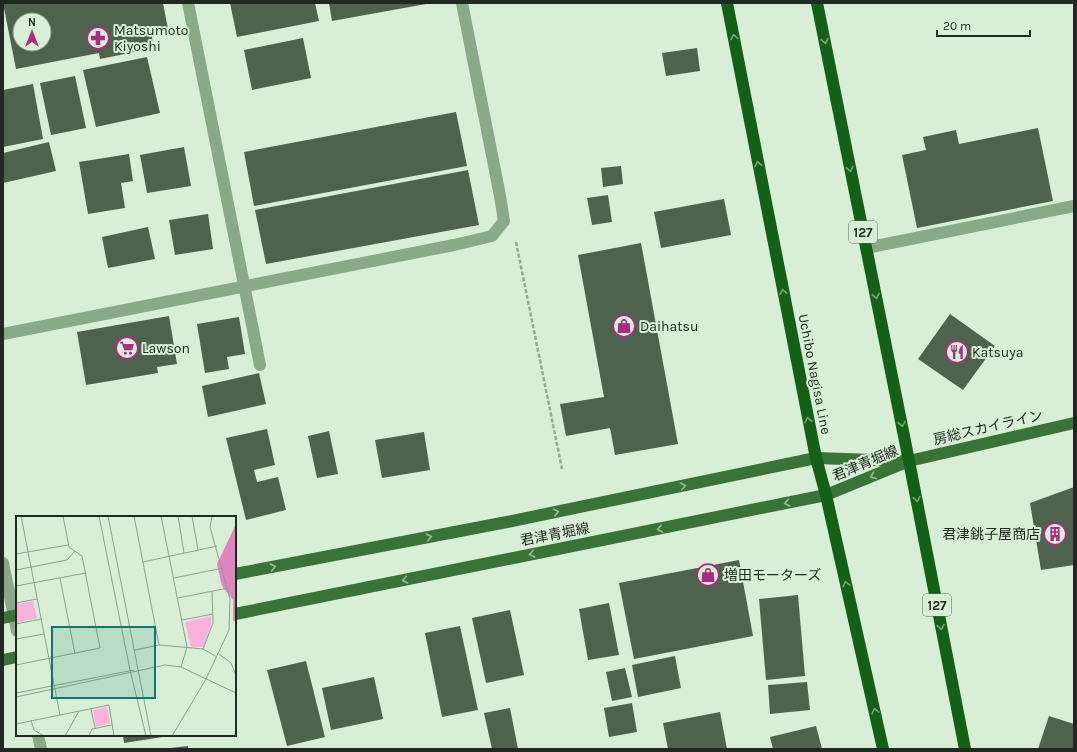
<svg xmlns="http://www.w3.org/2000/svg" width="1077" height="752" viewBox="0 0 1077 752" font-family="Karla,'Noto Sans JP',sans-serif">
<style>
.building{fill:#4f624e;fill-rule:evenodd}
.lines{fill:none;stroke-linecap:round;stroke-linejoin:round}
.path{stroke:#96a795;stroke-width:2.5;stroke-dasharray:4 2;stroke-linecap:butt}
.minor{stroke:#8aa988;stroke-width:12}
.major{stroke:#397338;stroke-width:12}
.highway{stroke:#146016;stroke-width:12}
.oneway{stroke:#76a776}
.oneway2{stroke:#98bd97}
.labels{text-anchor:middle;stroke-width:4;stroke-linejoin:round;paint-order:stroke}
.shield{fill:#d8eed6;stroke:#576457;stroke-width:1}
.shield-label{font-size:13px;font-weight:bold;fill:#202920}
.poi-label{font-size:14px;fill:#202920;stroke:#d8eed6;text-anchor:start}
.street-label{font-size:14px;fill:#202920;stroke:#d8eed6}
.inset-road{fill:none;stroke:#8e9f8d;stroke-width:1}
.view{fill:#0f766e;fill-opacity:0.15;stroke:#0f766e;stroke-width:2}
.inset-edge{fill:none;stroke:#202920;stroke-width:2}
</style>
<rect width="100%" height="100%" fill="#d8eed6"/>
<g class="building">
<path d="M3 3H163L168 29 151 32 154 48 100 59 99 53 16 69ZM20 20H44V44H20Z"/>
<path d="M230 3H315L319 21 237 37Z"/>
<path d="M329 3H426V4L332 21Z"/>
<path d="M303 38 311 78 252 90 244 50Z"/>
<path d="M697 48 700 71 666 76 662 53Z"/>
<path d="M147 57 160 113 96 127 83 70Z"/>
<path d="M75 76 86 128 51 135 40 83Z"/>
<path d="M33 84 43 139 3 147V90Z"/>
<path d="M456 112 467 166 254 206 244 152Z"/>
<path d="M1038 128 1053 201 917 228 902 155 926 150 923 137 956 130 959 144Z"/>
<path d="M49 142 56 171 3 183V153Z"/>
<path d="M184 147 191 186 147 193 140 155Z"/>
<path d="M129 154 133 181 121 183 125 208 88 214 79 162Z"/>
<path d="M621 166 623 184 603 187 601 168Z"/>
<path d="M468 170 479 225 266 264 255 210Z"/>
<path d="M608 195 612 222 592 225 587 198Z"/>
<path d="M724 199 731 235 661 248 654 212Z"/>
<path d="M208 214 213 249 175 255 169 220Z"/>
<path d="M148 227 155 259 108 268 102 237Z"/>
<path d="M641 243 678 444 615 455 610 428 566 436 560 404 604 397 578 255Z"/>
<path d="M950 314 995 346 963 390 918 359Z"/>
<path d="M169 316 177 364 157 367 158 373 86 385 77 332Z"/>
<path d="M239 317 245 354 227 357 229 369 205 373 197 324Z"/>
<path d="M259 373 266 404 208 417 202 386Z"/>
<path d="M267 429 275 465 254 470 257 482 278 477 286 510 246 520 226 438Z"/>
<path d="M329 431 338 474 317 478 308 436Z"/>
<path d="M424 432 430 470 382 478 375 440Z"/>
<path d="M1074 487V565L1041 570 1030 503Z"/>
<path d="M739 560 753 636 634 659 619 583Z"/>
<path d="M798 595 805 676 766 680 759 599Z"/>
<path d="M609 603 619 655 588 660 579 609Z"/>
<path d="M510 610 524 675 486 683 472 618Z"/>
<path d="M460 626 478 710 442 717 425 633Z"/>
<path d="M675 656 681 688 638 697 632 665Z"/>
<path d="M306 661 325 737 287 746 267 670Z"/>
<path d="M625 668 632 697 612 701 606 672Z"/>
<path d="M374 677 383 719 331 730 322 688Z"/>
<path d="M807 682 810 710 770 714 768 685Z"/>
<path d="M632 703 637 732 609 737 604 708Z"/>
<path d="M510 708 518 749H492L484 713Z"/>
<path d="M720 712 727 749H668L663 723Z"/>
<path d="M1049 716 1074 724V749H1038Z"/>
<path d="M816 726 822 749H773L770 737Z"/>
<path d="M123 735H169V736L124 743Z"/>
<path d="M188 746V749H170V748Z"/>
</g>
<g class="lines">
<path class="path" d="M516 242 562 469"/>
<g class="minor">
<path d="M188 3 260 365"/>
<path d="M866 248 1074 206"/>
<path d="M3 334 454 245 492 236 504 221 500 196 462 3"/>
<path d="M3 563 17 631"/>
<path d="M38 735 41 749"/>
</g>
<g class="major">
<path d="M235 574 507 522 816 458 904 461"/>
<path d="M235 614 826 495 909 461 1074 423"/>
<path d="M3 618 17 615"/>
<path d="M3 660 17 657"/>
</g>
<g class="highway">
<path d="M727 3 816 458 826 495 883 749"/>
<path d="M817 3 909 461 965 749"/>
</g>
</g>
<defs><path id="oneway-chevron" d="M-2-3.5L2.5 0L-2 3.5" fill="none" stroke-width="1.6" stroke-linecap="round" stroke-linejoin="round"/></defs>
<g class="oneway">
<use href="#oneway-chevron" transform="translate(734 37) rotate(-101)"/>
<use href="#oneway-chevron" transform="translate(825 41) rotate(79)"/>
<use href="#oneway-chevron" transform="translate(758 164) rotate(-101)"/>
<use href="#oneway-chevron" transform="translate(850 169) rotate(79)"/>
<use href="#oneway-chevron" transform="translate(783 292) rotate(-101)"/>
<use href="#oneway-chevron" transform="translate(876 296) rotate(79)"/>
<use href="#oneway-chevron" transform="translate(808 420) rotate(-101)"/>
<use href="#oneway-chevron" transform="translate(902 424) rotate(78)"/>
<use href="#oneway-chevron" transform="translate(917 499) rotate(79)"/>
<use href="#oneway-chevron" transform="translate(846 584) rotate(-103)"/>
<use href="#oneway-chevron" transform="translate(941 627) rotate(79)"/>
<use href="#oneway-chevron" transform="translate(875 711) rotate(-103)"/>
</g>
<g class="oneway2">
<use href="#oneway-chevron" transform="translate(873 476) rotate(158)"/>
<use href="#oneway-chevron" transform="translate(683 486) rotate(-12)"/>
<use href="#oneway-chevron" transform="translate(787 503) rotate(169)"/>
<use href="#oneway-chevron" transform="translate(556 512) rotate(-12)"/>
<use href="#oneway-chevron" transform="translate(660 529) rotate(169)"/>
<use href="#oneway-chevron" transform="translate(429 537) rotate(-11)"/>
<use href="#oneway-chevron" transform="translate(532 554) rotate(169)"/>
<use href="#oneway-chevron" transform="translate(273 567) rotate(-11)"/>
<use href="#oneway-chevron" transform="translate(405 580) rotate(169)"/>
</g>
<defs>
<g id="pharmacy-ring" transform="scale(1.15)"><circle r="9.5" fill="#d8eed6" stroke="#a72d82" stroke-width="1.5"/><path d="M-2-6h4v4h4v4h-4v4h-4v-4h-4v-4h4Z" fill="#a72d82"/></g>
<g id="shop-ring" transform="scale(1.15)"><circle r="9.5" fill="#d8eed6" stroke="#a72d82" stroke-width="1.5"/><path d="M-5-2.5h2.3a2.7 3.5 0 0 1 5.4 0H5L5.5 6h-11ZM-1.5-2.5h3a1.5 2.3 0 0 0-3 0Z" fill="#a72d82"/></g>
<g id="supermarket-ring" transform="scale(1.15)"><circle r="9.5" fill="#d8eed6" stroke="#a72d82" stroke-width="1.5"/><path d="M-6-5.5h2.5l.6 2H6L4.5 2H-2.5L-4.4-4H-6ZM-1.5 3.2a1.3 1.3 0 1 0 .1 0ZM3 3.2a1.3 1.3 0 1 0 .1 0Z" fill="#a72d82"/></g>
<g id="restaurant-ring" transform="scale(1.15)"><circle r="9.5" fill="#d8eed6" stroke="#a72d82" stroke-width="1.5"/><path d="M-5-6h1v4h1v-4h1v4h1v-4h1v5L-1.5 .5V6h-2V.5L-5-1ZM5-6V6H3V1.5H1.5Q1.5-4 5-6Z" fill="#a72d82"/></g>
<g id="building-ring" transform="scale(1.15)"><circle r="9.5" fill="#d8eed6" stroke="#a72d82" stroke-width="1.5"/><path d="M-4-6H4V6H1V3H-1V6H-4ZM-2.5-4.3h1.7v1.8h-1.7ZM.8-4.3h1.7v1.8H.8ZM-2.5-1h1.7V.8h-1.7ZM.8-1h1.7V.8H.8Z" fill="#a72d82"/></g>
</defs>
<g fill-rule="evenodd">
<use href="#pharmacy-ring" x="98" y="38"/>
<use href="#shop-ring" x="624" y="326"/>
<use href="#supermarket-ring" x="127" y="348"/>
<use href="#restaurant-ring" x="957" y="352"/>
<use href="#building-ring" x="1055" y="534"/>
<use href="#shop-ring" x="708" y="575"/>
</g>
<g class="labels">
<g class="shield">
<rect x="849" y="221" width="28" height="22" rx="3"/>
<rect x="923" y="594" width="28" height="22" rx="3"/>
</g>
<g class="shield-label">
<text x="863" y="237">127</text>
<text x="937" y="610">127</text>
</g>
<g class="poi-label">
<text x="114" y="35">Matsumoto<tspan x="114" dy="16">Kiyoshi</tspan></text>
<text x="640" y="331">Daihatsu</text>
<text x="142" y="353">Lawson</text>
<text x="972" y="357">Katsuya</text>
<text x="1040" y="539" text-anchor="end">君津銚子屋商店</text>
<text x="724" y="580">増田モーターズ</text>
</g>
<g class="street-label">
<text transform="translate(815 374) rotate(79)" y="5">Uchibo Nagisa Line</text>
<text transform="translate(988 427) rotate(-13)" y="5">房総スカイライン</text>
<text transform="translate(865 463) rotate(-23)" y="5">君津青堀線</text>
<text transform="translate(555 534) rotate(-11)" y="5">君津青堀線</text>
</g>
</g>
<g transform="translate(16 516)">
<rect width="220" height="220" fill="#d8eed6"/>
<path d="M17 85 21 102 0 107V88ZM195 100V110L187 131H175L169 106ZM91 191 94 207 80 211 77 194Z" fill="#fab1dd"/>
<path d="M220 8V105H217V84L206 70 201 48Z" fill="#de86bd"/>
<path class="inset-road" d="M5 0 44 199M83 0 114 154 130 220M92 0 135 220M118 0 143 129M145 0 171 131 165 151M162 0 168 37M176 0 182 34M0 38 52 29M127 46 201 30M0 54 51 44 59 35M44 62 59 138M158 62 207 52M0 70 70 57M162 82 212 72M0 87 21 83M166 104 197 98M0 108 25 103M0 123 28 118M187 133 197 107 196 75M119 134 143 129 167 131 187 133 201 141M203 138 215 147 220 159M0 149 84 132 66 40 53 31 47 0M0 177 118 154M0 181 149 149 165 151 220 177M75 193 79 212M15 204 18 214 28 220M0 208 93 189 98 220M49 220 63 195M73 220 76 213 96 209M156 220 190 163 213 114 214 83 194 11 196 0"/>
<path class="view" d="M36 111H139V182H36Z"/>
<rect width="220" height="220" class="inset-edge"/>
</g>
<rect width="1077" height="752" fill="none" stroke="#202920" stroke-width="8"/>
<g transform="translate(32 32)"><circle r="19" fill="#d8eed6" stroke="#8e9f8d"/>
<path d="M0-3L7 15L0 10L-7 15Z" fill="#a72d82"/>
<text y="-6" font-size="11" font-weight="bold" text-anchor="middle" fill="#202920">N</text>
</g>
<path d="M937 30v6h93v-6" fill="none" stroke="#202920" stroke-width="2"/>
<text x="943" y="30" font-size="12" fill="#202920" stroke="#d8eed6" stroke-width="3" paint-order="stroke">20 m</text>
</svg>
